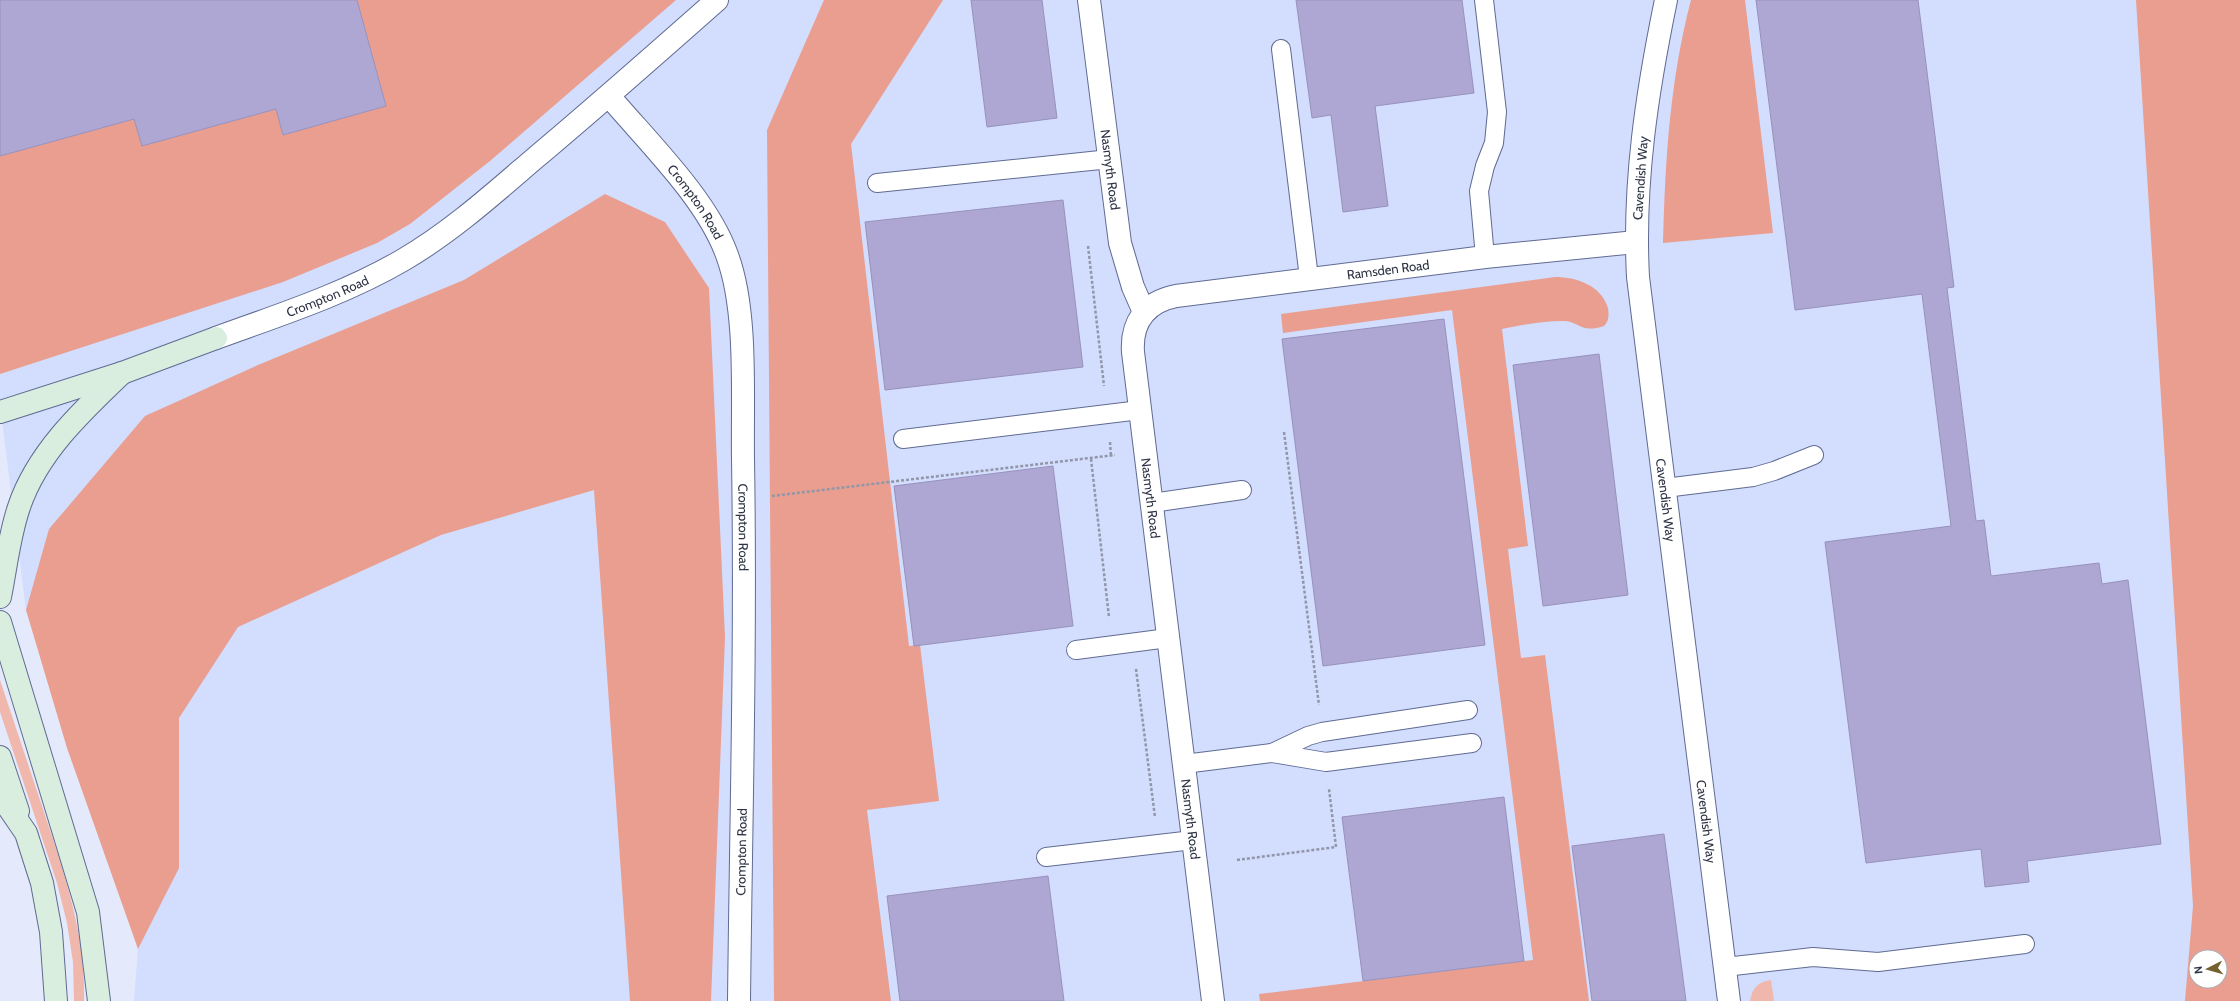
<svg xmlns="http://www.w3.org/2000/svg" width="2240" height="1001" viewBox="0 0 2240 1001" font-family="Cabin,sans-serif">
<style>
.built{fill:#d3ddfd;fill-rule:evenodd}
.green{fill:#f0b7ac}
.forest{fill:#e99e8f;fill-rule:evenodd}
.building{fill:#aea7d4;stroke:#9791bc}
.lines{fill:none;stroke-linecap:round;stroke-linejoin:round}
.lane-casing{stroke:#5f6b92;stroke-width:20}
.street-casing{stroke:#5f6b92;stroke-width:24}
.secondary-casing{stroke:#5f6b92;stroke-width:24}
.path{stroke:#9197a9;stroke-width:2.5;stroke-dasharray:3 2;stroke-linecap:butt}
.lane{stroke:#fff;stroke-width:18}
.street{stroke:#fff;stroke-width:22}
.secondary{stroke:#daeedf;stroke-width:22}
.labels{text-anchor:middle;stroke-width:3.5;stroke-linejoin:round;paint-order:stroke}
.street-label{font-size:13px;fill:#2d3244;stroke:#fff}
</style>
<rect width="100%" height="100%" fill="#e4eafc"/>
<path class="built" d="M0 0H2240V1001H134L138 948 26 610 0 405ZM2196 957H2220V981H2196Z"/>
<g class="green">
<path d="M0 680C15 725 30 770 45 815 65 875 86 937 84 1001H74L73 962 67 923 57 883 0 712Z"/>
<path d="M1771 980 1774 1001H1750C1752 988 1758 982 1771 980Z"/>
</g>
<g class="forest">
<path d="M357 0H676L490 161 410 224 377 243 283 282 0 374V156L134 119 142 146 276 109 283 135 386 106Z"/>
<path d="M824 0H943L851 144 909 646 920 645 939 801 867 810 891 1001H774L767 130Z"/>
<path d="M1691 0H1745L1773 233 1663 243C1665 160 1670 80 1691 0Z"/>
<path d="M2136 0H2240V1001H2185L2193 906ZM2196 957H2220V981H2196Z"/>
<path d="M605 194 665 222 709 288 725 637 711 1001H630L594 490 441 535 238 627 179 718V868L138 949 67 748 26 610 49 529 145 416 258 365 464 280Z"/>
<path d="M1555 277C1576 277 1601 285 1608 308 1609 315 1609 321 1604 326 1580 334 1580 321 1563 321 1544 321 1520 325 1502 329L1528 546 1508 549 1521 658 1545 655 1589 1001H1260L1259 994 1533 960 1452 310 1283 333 1281 314Z"/>
</g>
<g class="building">
<path d="M0 0H357L386 106 283 135 276 109 142 146 134 119 0 156Z"/>
<path d="M971 0H1042L1057 118 987 127Z"/>
<path d="M1296 0H1462L1474 93 1375 106 1388 206 1343 212 1331 115 1312 118Z"/>
<path d="M1756 0H1918L1954 287 1947 288 1976 521 1984 520 1991 576 2099 563 2102 584 2128 580 2161 844 2027 861 2029 882 1985 887 1981 849 1866 863 1825 542 1951 526 1922 294 1795 310Z"/>
<path d="M1063 200 1083 367 885 390 865 222Z"/>
<path d="M1444 319 1485 645 1323 666 1282 339Z"/>
<path d="M1599 354 1628 595 1543 606 1513 365Z"/>
<path d="M1053 466 1073 626 914 646 894 486Z"/>
<path d="M1504 797 1524 961 1363 981 1342 817Z"/>
<path d="M1664 834 1686 1001H1592L1572 846Z"/>
<path d="M1048 876 1064 1001H900L887 896Z"/>
</g>
<g class="lines">
<g class="lane-casing">
<g id="lane">
<path d="M1484 0 1497 112 1494 143 1485 166 1479 191 1485 257"/>
<path d="M1281 49 1309 278"/>
<path d="M877 183 1110 159"/>
<path d="M903 439 1140 410"/>
<path d="M1665 488 1753 477 1774 471 1814 455"/>
<path d="M1152 503 1242 490"/>
<path d="M1076 650 1168 638"/>
<path d="M1272 753 1326 762 1472 743"/>
<path d="M1184 764 1272 753 1308 736 1322 732 1468 710"/>
<path d="M1046 857 1193 840"/>
<path d="M1725 967 1813 957 1878 962 2025 944"/>
</g>
</g>
<g class="street-casing">
<g id="street">
<path id="s1" d="M1089 0 1120 243 1133 287 1144 312"/>
<path id="s2" d="M1666 0C1647 92 1633 183 1638 277L1729 1001"/>
<path id="s3" d="M609 96C648 142 707 199 727 255 748 311 742 398 743 459 746 639 741 820 739 1001"/>
<path id="s4" d="M216 338C279 315 345 294 403 260 451 232 492 195 534 159 596 107 656 54 717 0"/>
<path id="s5" d="M1213 1001 1133 352C1131 322 1146 302 1176 296L1485 257 1636 242"/>
</g>
</g>
<g class="secondary-casing">
<g id="secondary">
<path d="M0 412 122 373 216 338"/>
<path d="M0 597C6 567 9 536 19 507 37 453 82 411 122 373"/>
<path d="M0 622 88 912 99 1001"/>
<path d="M0 757 18 811"/>
<path d="M0 795 26 833 42 883 51 932 56 1001"/>
</g>
</g>
<g class="path">
<path d="M1088 246 1104 386"/>
<path d="M1284 432 1319 705"/>
<path d="M1110 442 1111 456"/>
<path d="M1091 459 1109 617"/>
<path d="M772 496 1115 455"/>
<path d="M1136 669 1155 817"/>
<path d="M1237 860 1336 847 1329 789"/>
</g>
<use href="#lane" class="lane"/>
<use href="#street" class="street"/>
<use href="#secondary" class="secondary"/>
</g>
<g class="labels">
<g class="street-label">
<text dy="5" stroke="none"><textPath href="#s1" startOffset="171">Nasmyth Road</textPath></text>
<text transform="translate(1640 178) rotate(-86)" y="5">Cavendish Way</text>
<text dy="5" stroke="none"><textPath href="#s3" startOffset="137">Crompton Road</textPath></text>
<text dy="5" stroke="none"><textPath href="#s5" startOffset="946">Ramsden Road</textPath></text>
<text dy="5" stroke="none"><textPath href="#s4" startOffset="119">Crompton Road</textPath></text>
<text transform="translate(1151 498) rotate(83)" y="5">Nasmyth Road</text>
<text dy="5" stroke="none"><textPath href="#s2" startOffset="504">Cavendish Way</textPath></text>
<text dy="5" stroke="none"><textPath href="#s3" startOffset="473">Crompton Road</textPath></text>
<text transform="translate(1191 819) rotate(83)" y="5">Nasmyth Road</text>
<text dy="5" stroke="none"><textPath href="#s2" startOffset="828">Cavendish Way</textPath></text>
<text transform="translate(741 852) rotate(-89)" y="5">Crompton Road</text>
</g>
</g>
<g transform="translate(2208 969) rotate(264)"><circle r="19" fill="#ffffff" stroke="#abadb4"/>
<path d="M0-3L7 15L0 10L-7 15Z" fill="#72612f"/>
<text y="-6" font-size="11" font-weight="bold" text-anchor="middle" fill="#2d3244">N</text>
</g>
</svg>
